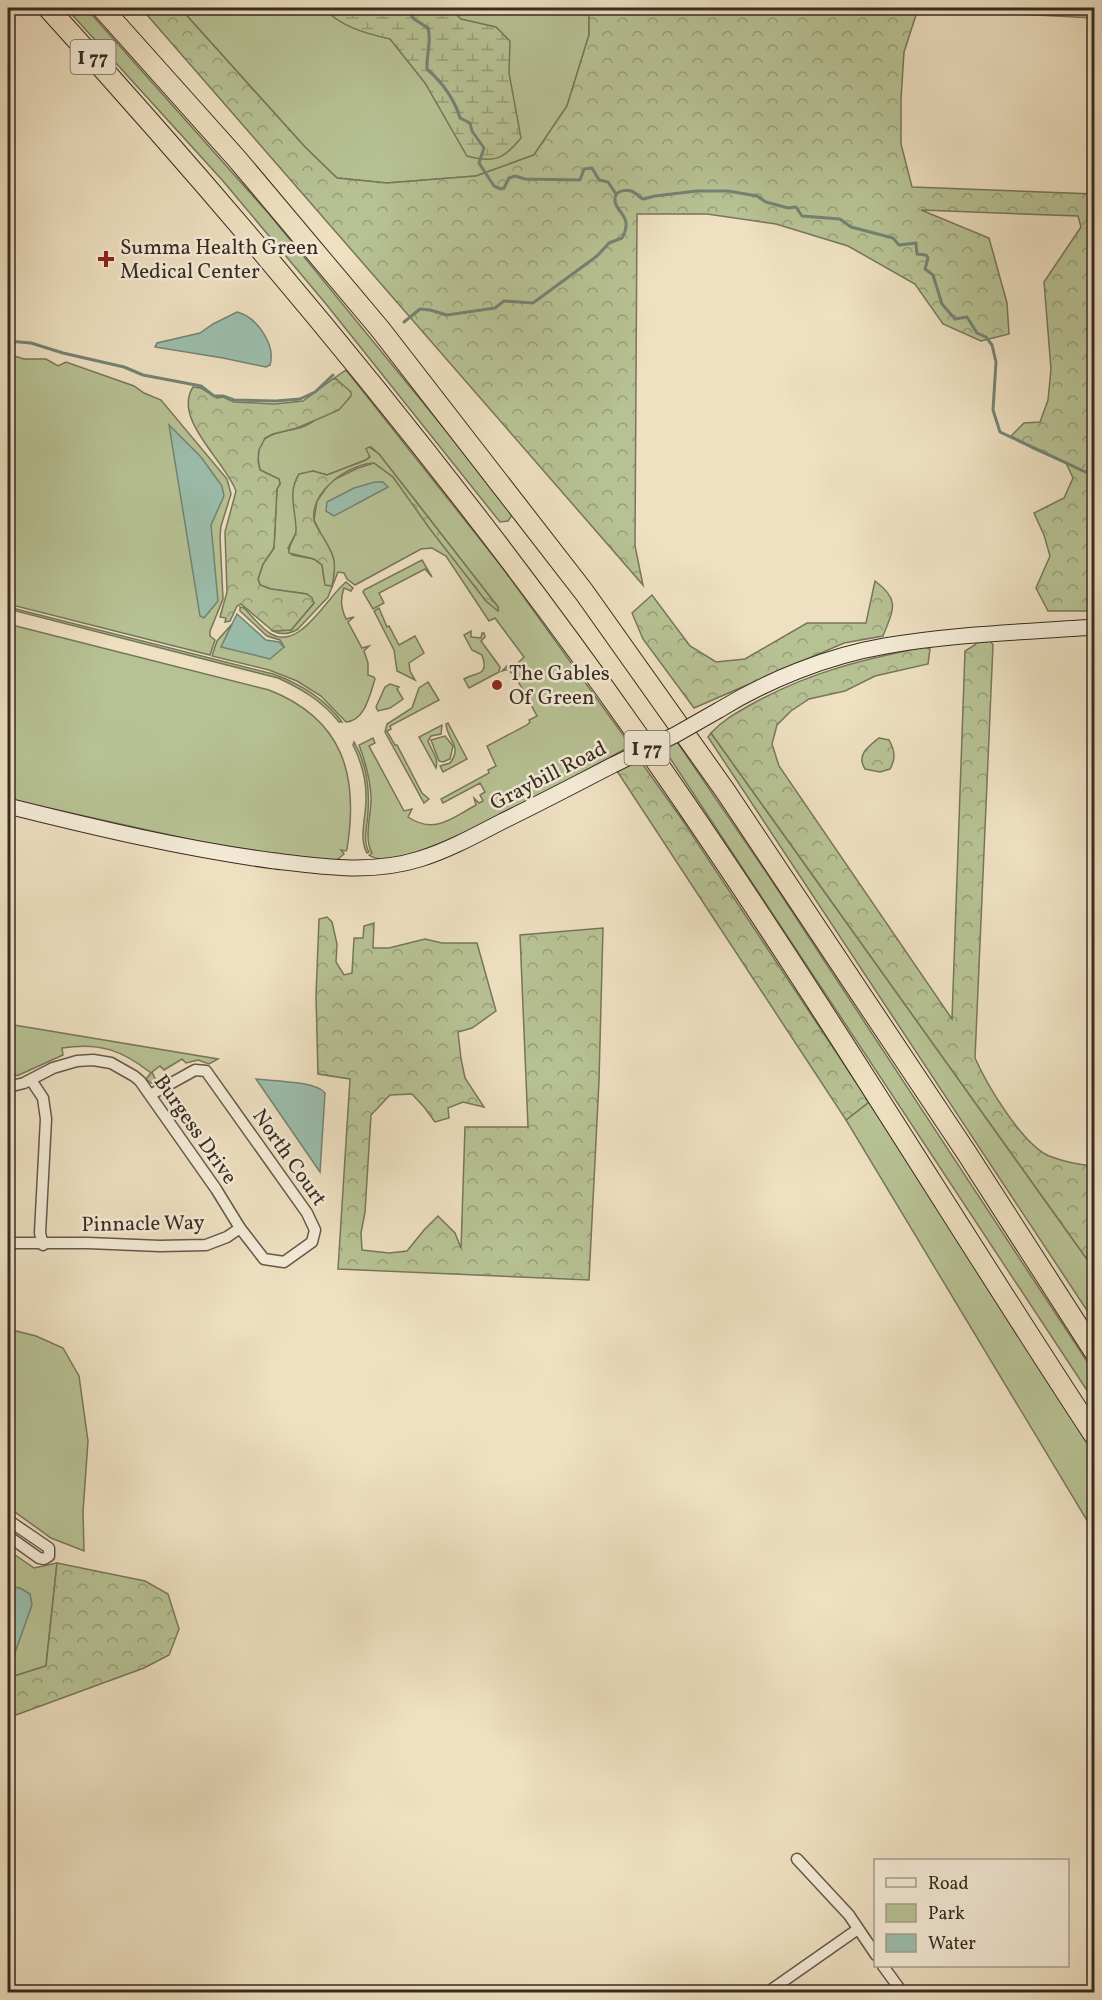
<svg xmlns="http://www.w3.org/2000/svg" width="1102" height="2000" viewBox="0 0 1102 2000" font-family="Vollkorn,serif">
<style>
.green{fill:#b7c294;stroke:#77765b;stroke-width:1.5;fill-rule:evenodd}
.forest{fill:url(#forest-crowns);stroke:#77765b;stroke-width:1.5}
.wetland{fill:url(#wetland-marsh);stroke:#77765b;stroke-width:1.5}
.water{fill:#9bbead;stroke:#738375;stroke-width:1.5}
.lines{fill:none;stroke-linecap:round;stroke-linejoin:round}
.stream{stroke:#738375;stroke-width:3}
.street-casing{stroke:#65584a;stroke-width:13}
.secondary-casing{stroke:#372b22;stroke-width:17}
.highway-casing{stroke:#372b22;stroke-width:22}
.street{stroke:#f4ebd7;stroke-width:10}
.secondary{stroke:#f4ebd7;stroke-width:15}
.highway{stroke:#eee0c1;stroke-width:20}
.secondary-bridge-casing{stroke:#372b22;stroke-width:17;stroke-linecap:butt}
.secondary-bridge{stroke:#f4ebd7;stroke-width:15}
.poi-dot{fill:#8f2418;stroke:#f4ebd7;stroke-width:2}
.labels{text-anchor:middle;stroke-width:5;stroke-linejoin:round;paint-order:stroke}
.shield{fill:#f4ebd7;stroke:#706558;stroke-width:1.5}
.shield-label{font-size:20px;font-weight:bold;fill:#372b22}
.poi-label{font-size:21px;fill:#372b22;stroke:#f4ebd7;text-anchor:start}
.street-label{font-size:21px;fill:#372b22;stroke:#f4ebd7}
</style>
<defs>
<pattern id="forest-crowns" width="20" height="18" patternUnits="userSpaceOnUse" patternTransform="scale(1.5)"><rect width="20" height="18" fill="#b7c294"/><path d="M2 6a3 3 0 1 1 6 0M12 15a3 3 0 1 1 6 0" fill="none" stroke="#969e78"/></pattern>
<pattern id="wetland-marsh" width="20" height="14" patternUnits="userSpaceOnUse" patternTransform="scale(1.5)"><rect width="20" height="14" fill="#b7c294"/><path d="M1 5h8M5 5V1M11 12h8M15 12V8" fill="none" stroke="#969e78"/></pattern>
</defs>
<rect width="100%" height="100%" fill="#eee0c1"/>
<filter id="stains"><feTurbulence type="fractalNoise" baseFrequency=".00333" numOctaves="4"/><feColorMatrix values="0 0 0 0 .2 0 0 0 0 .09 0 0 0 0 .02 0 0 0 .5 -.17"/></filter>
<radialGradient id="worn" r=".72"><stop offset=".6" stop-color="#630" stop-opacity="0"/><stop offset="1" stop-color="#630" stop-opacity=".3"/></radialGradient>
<g class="green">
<path d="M66 8H86L269 214 447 432 512 515 508 521 500 522 326 304 223 181Z"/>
<path d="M180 8H589V35L567 106 534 155 476 176 387 183 337 178 305 147Z"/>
<path d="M8 354 24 359H46L58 366 66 362 134 386 144 393 161 400 227 479 231 494 221 526 220 537 223 599 210 631V636L215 640 210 655 8 604Z"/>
<path d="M346 370 502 567 631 746C593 765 400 881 369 855L372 853C363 838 372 813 371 796 370 778 365 761 359 745L373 738 375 743 369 746 404 811 412 809 408 817C435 835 452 818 476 805L474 798 479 803 483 801 480 795 485 792 480 783 443 803 441 799 489 773 488 770 496 766 487 746 527 725 530 722 529 720 537 716 513 672 511 673 509 669 502 671 508 665 512 669 524 657 495 618 489 621 446 556 432 548 421 549 355 585 347 579 344 573 338 572 328 597 298 629C290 634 281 635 273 631L291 630 314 603 307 594 271 589 260 585 258 579 263 564 274 548 277 488 280 484 279 479 260 470C248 419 297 440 317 418 324 410 331 389 336 379H333ZM371 447 379 454 498 607V610L486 601 393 477 374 463 358 468 331 481 317 501 314 520 320 532 332 586 324 579 322 565 314 559 292 555 288 548 296 533 313 471 327 475 366 460 370 456Z"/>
<path d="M422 560 432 577 425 569 379 593 384 603 373 609 363 592 364 590Z"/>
<path d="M346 582 353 588 351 591 344 588C340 600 341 608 346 619L354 617 348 622 362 648 369 646 364 651 368 663V675L374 677 375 679C370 694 365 721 346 722L321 696 297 681 269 670 212 656 217 641 232 624 222 646 284 647 280 640 267 636 240 611V607L244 608C252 616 261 628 271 634 300 651 327 597 346 582Z"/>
<path d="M8 607 273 674C301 684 324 698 342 722H339C322 701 302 689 278 678L8 609Z"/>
<path d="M379 608 387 627 389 626 399 645 415 636 424 653 409 663 410 671 415 680 397 671 394 650 374 611Z"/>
<path d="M8 624 269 690C343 719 359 775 347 849L346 851 341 850 344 854 338 859 328 861 210 844 8 799Z"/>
<path d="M471 631V637L481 638 482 633H484L485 637 481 641 500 667 499 672 469 688 464 679C475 672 490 677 482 655L472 650 464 635Z"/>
<path d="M428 682 439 700 390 726 391 729 387 731 395 745H397L422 793 429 799 424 803 385 732 387 724 412 708 419 688Z"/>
<path d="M390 684 399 687 397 689 403 699 390 708 378 711 376 707 385 687Z"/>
<path d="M448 723 467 759 443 772 440 766 450 763C463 746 447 740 446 724Z"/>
<path d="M442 725 441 734 431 736 428 741C431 750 439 758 436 768L419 737Z"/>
<path d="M711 733 1094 1269V1321L708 737Z"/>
<path d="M445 736 453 746 450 759 443 762 439 761 431 740Z"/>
<path d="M675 739 770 878 1094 1372V1401L662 746Z"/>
<path d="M354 742C366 762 370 788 368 811 368 824 362 840 369 852L367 853C358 838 367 814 366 796 366 779 361 761 353 745Z"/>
<path d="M8 1024 218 1059 209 1064 198 1060 186 1063 182 1059 164 1070 160 1066 152 1072 157 1083H151L146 1079 151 1073C122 1050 99 1042 62 1048L63 1055 19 1075 8 1077Z"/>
<path d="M869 1102 1004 1313 1094 1448V1532L846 1120Z"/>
<path d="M8 1329 36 1336 63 1348 79 1376 88 1441 83 1512 84 1551 51 1538 8 1507Z"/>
<path d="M8 1550 34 1568 57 1563 46 1666 8 1678V1663L13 1658 11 1586H8Z"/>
</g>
<g class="forest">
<path d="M141 8H180L305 147 337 178 387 183 476 176 534 155 567 106 589 35V8H1094V18L918 9 904 52 901 99V144L912 187 1094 194V611H1048L1036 588 1050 556 1044 535 1034 513 1064 498 1073 478 1066 463 1034 449 1011 436 1024 423 1040 422 1048 400 1051 369 1044 282 1081 227 1078 216 921 210 989 238 1007 303 1009 334 981 341 943 324 915 284 848 246 776 224 707 214H637L635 546 643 585Z"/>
<path d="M333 379H336L351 392V396L339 410 297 428 273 434 265 438 259 450 258 461 260 470 279 479 280 484 277 489 274 548 263 564 258 579 260 585 271 589 307 594 312 598 314 603 291 630 273 631 241 604 237 606 230 621 225 622 226 618 220 617 227 592 225 532 236 491C226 462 172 419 193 387L201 388 217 398 223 397 234 402 275 404 303 401Z"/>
<path d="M369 447 379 454 498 607V611L486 601 430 529 393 477 374 463C349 464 310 491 314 520 315 525 320 532 323 537 335 556 337 563 332 586L325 585 322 565 314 559 289 553C288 544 296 539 296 530 296 510 287 493 299 474L313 471 327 475 366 460 370 457 366 449Z"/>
<path d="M875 581C901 600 893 610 883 636L844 643 694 708 643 639 632 613 652 595 690 646 716 662 745 659 807 623H866Z"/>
<path d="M978 640H990L993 645 975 1058C987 1085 1022 1144 1049 1156 1062 1161 1081 1165 1094 1166V1269L711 733C723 720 736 713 752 704 810 672 861 660 924 647L930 649 928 664 875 676 845 691 809 699 791 711 777 725 772 744 779 766 952 1019 965 651 975 645Z"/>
<path d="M879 738 889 740C895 751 896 758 890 769L880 772 865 769C856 755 868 747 879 738Z"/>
<path d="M639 759 681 818 869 1102 846 1120 617 771Z"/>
<path d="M327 917 332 922 337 944 336 962 344 975 352 973 354 938H363L364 926 374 923 373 948H389L425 939 442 943H477L496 1011 472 1028 458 1032 461 1059 465 1078 484 1107 463 1102 448 1108 449 1118 435 1122 424 1107 412 1094 390 1095 371 1115 365 1212 361 1233 362 1250 389 1253 407 1251 424 1230 438 1216 455 1233 461 1248 465 1127H528L520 935 603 928 599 1081 589 1280 338 1269 350 1079 318 1074 316 996 319 919Z"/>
<path d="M57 1563 145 1581 168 1594 179 1629 169 1655 144 1668 8 1718V1678L46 1666Z"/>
</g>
<path class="wetland" d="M323 8H450L461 19 496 27 510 41 509 73 521 138C503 160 494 163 467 156L425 83 390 39C364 33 342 27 323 8Z"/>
<g class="water">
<path d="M237 312C257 317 276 345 270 365L266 367 223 358 155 347 157 343 200 333 213 324Z"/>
<path d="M169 425 201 457 222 486 224 496 211 525 218 601 204 618 200 616Z"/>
<path d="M375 482H383L388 487 334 516 326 511 327 502 354 488Z"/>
<path d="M237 614 266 640 279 642 284 647 270 659 221 647Z"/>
<path d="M256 1079C272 1081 316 1081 325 1093L320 1172Z"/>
<path d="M8 1586 20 1588 30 1594 32 1605 13 1658 8 1663Z"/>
</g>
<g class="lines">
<g class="stream">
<path d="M406 8 414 19 428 28C432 43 426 54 427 69 443 83 454 98 460 118L470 123 472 131 484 148 479 163 494 186 501 189 504 188 509 178 515 176 525 179 580 180 584 169 592 168 599 180 608 182 616 194"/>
<path d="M404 322 420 309 430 310 447 315 495 308 504 301 533 303 597 256 609 243 622 238C635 215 613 212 615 198 616 189 630 189 635 193 638 195 640 198 643 199L655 196 697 191H728L757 196 766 202 788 208 796 207 802 216 840 219 851 227 893 238 899 245 916 243 917 254 926 255 928 258 925 269 933 275 942 304 955 319 967 317 977 333 986 337 992 345 996 362 993 410 1000 432 1094 476"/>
<path d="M8 341 31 343 63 353 124 367 143 375 201 386 214 396H223L234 400 276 401 300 399 315 392 333 375"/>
</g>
<g class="street-casing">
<g id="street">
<path d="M31 1080 43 1098 46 1119 40 1233 43 1245"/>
<path d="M8 1087 24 1083 53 1068 77 1061 93 1060 111 1063 134 1076 140 1081 216 1189 240 1228 264 1259 284 1262 312 1242 315 1230 307 1213 206 1071 195 1070 150 1095"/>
<path d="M8 1243H88L160 1246 206 1245 227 1237 240 1228"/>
<path d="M8 1520 49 1548V1556L44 1559 39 1558 8 1536"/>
<path d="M797 1859 849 1915 876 1955"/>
<path d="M883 1966 902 1992"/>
<path d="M768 1992 858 1929"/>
</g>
</g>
<g class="secondary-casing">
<g id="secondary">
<path d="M719 710C768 680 827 656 885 646 954 634 1025 632 1094 627"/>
<path d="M8 806C96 828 185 849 275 861 324 867 372 874 420 859 449 850 476 835 503 821 540 803 576 784 613 765"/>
</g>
</g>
<g class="highway-casing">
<g id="highway">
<path d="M48 8C258 239 457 478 637 734 798 962 941 1202 1094 1435"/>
<path d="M102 8 237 159 380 329 584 592 726 792 966 1152 1094 1351"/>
</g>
</g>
<use href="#street" class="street"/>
<use href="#secondary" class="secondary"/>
<use href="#highway" class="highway"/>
<g class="secondary-bridge-casing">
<path id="secondary-bridge" d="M613 765 675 735 719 710"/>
</g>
<use href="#secondary-bridge" class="secondary-bridge"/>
</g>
<g class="poi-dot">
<path d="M103 250h6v6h6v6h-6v6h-6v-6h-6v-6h6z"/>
<circle cx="497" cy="685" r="6"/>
</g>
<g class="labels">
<g class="shield">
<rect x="70.5" y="40" width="45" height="34" rx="4.5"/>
<rect x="624.5" y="731" width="45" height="34" rx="4.5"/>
</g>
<g class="shield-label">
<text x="93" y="64">I 77</text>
<text x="647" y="755">I 77</text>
</g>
<g class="poi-label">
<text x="120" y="254">Summa Health Green<tspan x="120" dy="24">Medical Center</tspan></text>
<text x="509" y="680">The Gables<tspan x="509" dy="24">Of Green</tspan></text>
</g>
<g class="street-label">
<text transform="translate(548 775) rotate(-27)" y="7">Graybill Road</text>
<text transform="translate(196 1129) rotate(55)" y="7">Burgess Drive</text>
<text transform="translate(290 1157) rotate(55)" y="7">North Court</text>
<text transform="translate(143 1223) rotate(-1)" y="7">Pinnacle Way</text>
</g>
</g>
<rect width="1102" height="2000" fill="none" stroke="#eee0c1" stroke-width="30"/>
<rect x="9" y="9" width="1084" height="1982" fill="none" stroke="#372b22" stroke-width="3"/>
<rect x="15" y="15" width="1072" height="1970" fill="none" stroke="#372b22" stroke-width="1.5"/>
<rect x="874" y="1859" width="195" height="108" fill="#f4ebd7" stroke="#a89e8f" stroke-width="1.5"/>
<rect x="886" y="1878" width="30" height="9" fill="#f4ebd7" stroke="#a89e8f" stroke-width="1.5"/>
<text x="928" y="1889" font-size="18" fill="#372b22">Road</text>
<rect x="886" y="1904" width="30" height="18" fill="#b7c294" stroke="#a89e8f" stroke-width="1.5"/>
<text x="928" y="1919" font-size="18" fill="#372b22">Park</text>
<rect x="886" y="1934" width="30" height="18" fill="#9bbead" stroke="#a89e8f" stroke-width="1.5"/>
<text x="928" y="1949" font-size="18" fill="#372b22">Water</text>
<rect width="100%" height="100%" filter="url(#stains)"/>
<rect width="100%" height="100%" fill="url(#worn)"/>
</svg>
